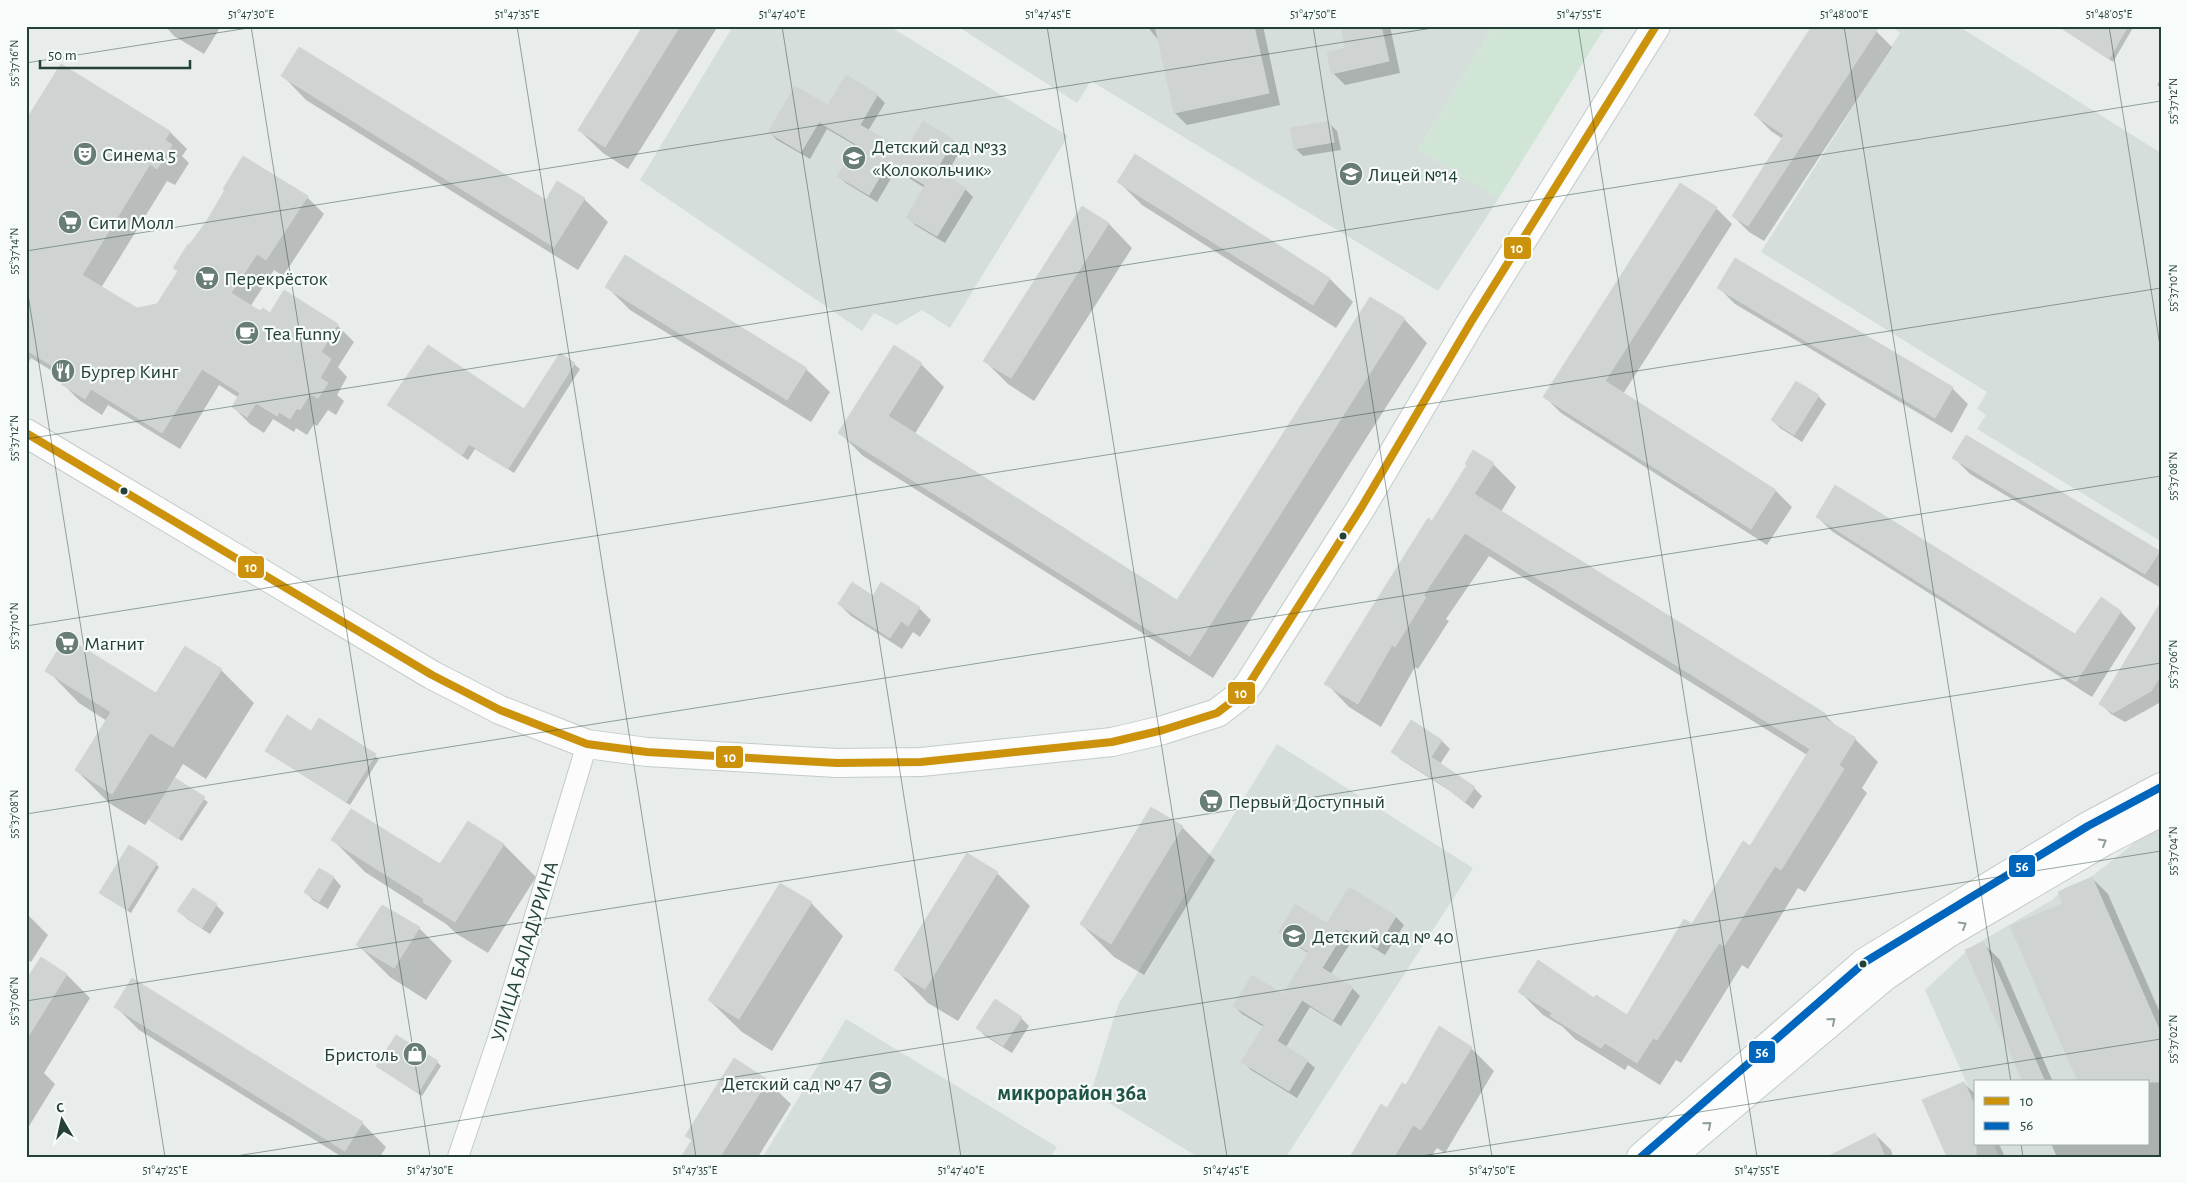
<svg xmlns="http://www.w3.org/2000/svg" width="2187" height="1183" viewBox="0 0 2187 1183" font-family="'Alegreya Sans',sans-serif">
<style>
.built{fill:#d6dedb}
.green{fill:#d1e5d7}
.shadow{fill:#0003}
.building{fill:#cfd4d2;stroke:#d1d6d4}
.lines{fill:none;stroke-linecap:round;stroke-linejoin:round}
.street-casing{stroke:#c5cac8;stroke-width:22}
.secondary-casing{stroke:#c3cbc8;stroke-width:30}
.street{stroke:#fcfcfc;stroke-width:20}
.secondary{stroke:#fcfcfc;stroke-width:28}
.bus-1-casing{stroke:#f7fbf9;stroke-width:11}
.bus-2-casing{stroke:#f7fbf9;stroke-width:11}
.bus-1{stroke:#cd920b;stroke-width:8}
.bus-2{stroke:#0065bd;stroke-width:8}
.oneway{stroke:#909e9a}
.ticks{fill:none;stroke:#244139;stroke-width:1;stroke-opacity:0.45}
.bus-dot{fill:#244139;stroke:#f7fbf9;stroke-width:2}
.labels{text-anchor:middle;stroke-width:4.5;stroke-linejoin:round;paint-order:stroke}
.poi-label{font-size:20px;fill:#244139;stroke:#f7fbf9;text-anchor:start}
.street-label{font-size:20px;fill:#244139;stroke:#f7fbf9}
.quarter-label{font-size:22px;font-weight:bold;fill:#1f5447;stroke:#f7fbf9}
.line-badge{stroke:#f7fbf9;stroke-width:2}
.badge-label{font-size:14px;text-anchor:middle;font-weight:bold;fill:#fff}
.neatline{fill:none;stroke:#244139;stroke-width:2}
.ticks-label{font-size:12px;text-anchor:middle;fill:#244139}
</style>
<rect width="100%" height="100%" fill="#e8edeb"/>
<g class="built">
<path d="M733 26H889L1068 136 950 328 922 310 897 325 874 313 862 331 640 180Z"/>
<path d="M957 26H1494L1418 150 1499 198 1438 291 1091 81 1077 103Z"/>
<path d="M1897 26H1958L2161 153 2160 541 1977 429 1986 415 1977 409 1987 392 1761 252 1900 33 1895 29Z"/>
<path d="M1277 744 1473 868 1286 1157H1198L1091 1092 1118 1005Z"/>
<path d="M2161 828V1157H1999L1994 1144H2148V1082H1976V1104L1925 990 1971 947 2052 900 2064 888 2091 877 2138 840Z"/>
<path d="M846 1019 1057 1147 1050 1157H763Z"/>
</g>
<path class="green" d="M1494 26H1606L1499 198 1418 150Z"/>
<g class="shadow">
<path d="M165 26H221L204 54 174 36Z"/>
<path d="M644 26H718L628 169 603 153 579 130Z"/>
<path d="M1147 26H1263L1280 105 1187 125 1175 113 1159 41Z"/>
<path d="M1342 26H1390L1400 73 1345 85 1333 73 1347 49Z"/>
<path d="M2058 26H2134L2113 62Z"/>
<path d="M1876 31 1892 47 1764 241 1749 232 1733 216 1783 139 1771 131 1755 115Z"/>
<path d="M61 65 170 132 187 149 182 156 189 163 175 185 167 181 101 288 137 310 158 305 307 197 324 214 283 276 274 270 250 307 261 313 337 325 354 342 338 367 347 377 337 395 344 401 336 415 328 410 317 426 314 424 307 435 296 428 294 432 273 419 264 433 250 424 233 407 239 398 219 385 180 449 108 405 102 415 79 400 62 383 65 379 31 358 26 367V122Z"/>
<path d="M283 76 546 202 584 199 608 222 578 270 306 100Z"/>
<path d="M2161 78V88L2157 85Z"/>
<path d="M877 95 885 103 868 131 905 153 923 123 954 141 961 149 945 177 965 189 973 197 945 243 915 225 908 217 925 188 896 170 877 202 846 183 838 176 856 146 827 129 810 159 777 140 769 132 829 107Z"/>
<path d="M1329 123 1337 131 1341 150 1303 156 1295 148Z"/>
<path d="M1119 182 1330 279 1353 302 1336 328 1142 205Z"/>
<path d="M1083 208 1109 224 1132 248 1034 401 1008 384 985 361Z"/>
<path d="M1716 208 1732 224 1623 394 1776 491 1792 507 1767 545 1561 413 1545 397Z"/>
<path d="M1736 260 1952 388 1968 404 1952 433 1735 304 1719 288Z"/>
<path d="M607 287 806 369 830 392 811 422 630 310Z"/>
<path d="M1404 319 1427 343 1213 678 863 456 840 433 921 364 944 387 914 435 1178 602Z"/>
<path d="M574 364 580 369 514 473 475 449 468 460 388 405 525 411Z"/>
<path d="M1818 396 1826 404 1802 442 1780 428 1772 420Z"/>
<path d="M1954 458 2159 552 2161 554V588L1970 474Z"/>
<path d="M1493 464 1516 487 1501 512 1825 715 1840 730 1855 739 1878 762 1862 788 1867 793 1805 892 1798 888 1748 969 1742 965 1681 1063 1676 1060 1660 1085 1628 1065 1625 1070 1575 1039 1563 1027 1543 1015 1520 992 1594 1000 1627 1017 1751 847 1807 755 1489 556 1446 619 1449 621 1418 669 1415 667 1381 727 1349 707 1326 683 1432 522Z"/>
<path d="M1817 517 2075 636 2101 599 2121 612 2136 628 2092 697 1833 532Z"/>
<path d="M873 597 919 608 931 620 920 637 913 632 902 649 851 616 839 604Z"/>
<path d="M2161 605V702L2125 722 2111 714 2101 704Z"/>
<path d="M47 670 156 695 221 670 254 703 206 779 183 764 174 779 208 802 182 841 149 819 145 825 109 803 76 770 107 721 79 703Z"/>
<path d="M319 720 379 759 350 805 270 754 311 732Z"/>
<path d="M1412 722 1442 741 1450 749 1440 764 1474 788 1482 796 1473 809 1450 791 1400 759 1393 751Z"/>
<path d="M468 822 504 845 536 877 488 953 457 934 446 924 365 872 333 840 440 866Z"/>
<path d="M1182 827 1215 860 1144 975 1114 957 1081 924Z"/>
<path d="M156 864 159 867 131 913 100 893Z"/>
<path d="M319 869 334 878 341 886 328 909 313 900 305 892Z"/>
<path d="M997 873 1030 906 958 1021 928 1003 896 970Z"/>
<path d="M2092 878 2108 894 2161 1015V1157H2057L2051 1144H2148V1082L2064 903Z"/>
<path d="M1350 889 1396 917 1404 925 1385 955 1355 936 1330 975 1352 988 1360 996 1341 1026 1310 1007 1286 1047 1307 1061 1315 1068 1297 1098 1251 1070 1243 1062 1264 1027 1242 1014 1234 1006 1284 996 1310 954 1287 940 1279 933 1327 925Z"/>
<path d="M811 903 843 936 772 1051 742 1032 709 1000Z"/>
<path d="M216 905 224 913 210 934 187 919 179 911Z"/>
<path d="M26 913 48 935 31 962 26 959Z"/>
<path d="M419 928 452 961 426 1000 390 977 358 945Z"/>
<path d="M1984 944 2000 960 2053 1082H2024Z"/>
<path d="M41 959 67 975 90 998 44 1073 55 1084 26 1131V983Z"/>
<path d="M132 980 362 1123 386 1147 380 1157H342L139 1030 116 1007Z"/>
<path d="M1021 1018 1029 1026 1012 1053 985 1036 977 1028Z"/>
<path d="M1471 1048 1494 1071 1445 1153 1437 1148 1431 1157H1352L1406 1086Z"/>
<path d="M437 1062 441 1066 422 1096 377 1066Z"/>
<path d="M767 1081 791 1104 758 1157H683L693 1141 687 1135Z"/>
<path d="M1964 1083 1976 1095V1144H1999L2005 1157H1948Z"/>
<path d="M1875 1134 1891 1150 1893 1157H1834Z"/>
</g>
<g class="building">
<path d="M643 26H680L605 147 578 130Z"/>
<path d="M1155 26H1254L1269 93 1174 113Z"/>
<path d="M1341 26H1381L1389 61 1331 74 1327 52 1345 48Z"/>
<path d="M1812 26H1880L1748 226 1732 216 1784 135 1754 115Z"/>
<path d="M2058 26H2128L2109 59Z"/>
<path d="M299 47 546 200 557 181 585 198 554 247 281 76Z"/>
<path d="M61 64 170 131 165 140 172 145 157 169 150 164 82 275 137 308 157 304 178 271 173 268 188 244 189 245 206 222 225 190 223 189 243 156 308 196 266 260 257 254 231 293 260 311 263 308 270 313 284 290 338 324 321 352 331 359 320 378 328 383 318 398 310 394 300 410 297 408 290 419 279 412 277 416 256 403 247 417 232 407 240 393 202 369 162 433 91 389 85 399 61 384 66 374 26 350V120Z"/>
<path d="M846 75 878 94 860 125 905 151 923 121 954 140 936 170 966 188 937 236 906 218 925 185 888 163 869 195 837 176 856 144 819 122 801 152 768 132 795 86 828 105Z"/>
<path d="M1330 121 1334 142 1294 149 1290 128Z"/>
<path d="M1135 154 1330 278 1313 305 1117 182Z"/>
<path d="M1680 183 1717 207 1605 381 1776 490 1751 529 1543 397Z"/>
<path d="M1082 206 1109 223 1011 378 983 361Z"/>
<path d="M625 255 807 368 787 400 605 287Z"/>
<path d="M1735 258 1953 387 1935 418 1717 288Z"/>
<path d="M1370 297 1405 318 1190 656 838 433 894 345 922 363 888 416 1177 600Z"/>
<path d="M428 345 524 409 560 353 575 363 508 469 469 444 462 455 387 405Z"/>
<path d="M1796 381 1819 395 1794 435 1771 420Z"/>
<path d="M1966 435 2160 551 2145 574 1952 458Z"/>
<path d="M1473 450 1494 463 1474 494 1826 714 1824 718 1856 738 1839 765 1844 769 1781 870 1775 866 1724 946 1719 943 1657 1040 1653 1038 1637 1063 1605 1043 1601 1048 1550 1016 1552 1013 1518 992 1538 960 1594 998 1596 995 1627 1015 1684 919 1692 924 1743 841 1750 846 1810 749 1465 533 1423 596 1426 597 1395 647 1392 645 1358 704 1324 684 1428 518 1432 521 1467 465 1465 464Z"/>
<path d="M1835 485 2075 634 2101 597 2121 611 2076 682 1816 517Z"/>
<path d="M852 582 873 596 881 582 920 607 908 626 901 621 890 638 838 604Z"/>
<path d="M2161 602V675L2151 691 2113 713 2099 704Z"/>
<path d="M66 637 156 693 185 646 222 669 173 747 150 733 112 794 75 770 111 712 45 671Z"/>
<path d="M287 715 311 731 319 718 376 754 346 802 265 751Z"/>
<path d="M1411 720 1442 740 1431 757 1475 787 1465 802 1441 784 1391 752Z"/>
<path d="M175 778 205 797 178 839 149 820Z"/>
<path d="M1151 807 1183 826 1111 944 1080 924Z"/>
<path d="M351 809 440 864 468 821 504 844 455 922 423 902 424 899 331 840Z"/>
<path d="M129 845 157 863 127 910 99 893Z"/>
<path d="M967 853 998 872 925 989 894 970Z"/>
<path d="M319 868 334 877 319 902 304 892Z"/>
<path d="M2092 877 2161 1034V1082H2078L2010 926 2063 903 2058 892Z"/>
<path d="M780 883 812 902 739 1019 708 1000Z"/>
<path d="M1349 887 1396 916 1377 948 1346 929 1322 968 1353 987 1333 1020 1302 1000 1277 1041 1308 1060 1289 1091 1241 1062 1264 1025 1233 1006 1252 975 1283 994 1309 952 1278 933 1295 904 1327 923Z"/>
<path d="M193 888 217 904 202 928 177 911Z"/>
<path d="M382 905 420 927 394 968 356 945Z"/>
<path d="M1984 942 2045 1082H2023L1965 950Z"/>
<path d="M41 957 67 974 26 1040V980Z"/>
<path d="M132 978 363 1122 345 1151 114 1007Z"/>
<path d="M995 999 1022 1017 1003 1046 976 1028Z"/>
<path d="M1439 1026 1472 1047 1421 1130 1413 1125 1394 1157H1350L1381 1104 1387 1108 1402 1083 1406 1085Z"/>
<path d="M396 1035 438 1061 418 1093 376 1066Z"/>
<path d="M734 1058 768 1080 720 1157H681L692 1140 685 1136Z"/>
<path d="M1964 1082 1976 1109V1157H1947L1922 1100Z"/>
<path d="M1875 1133 1885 1157H1827Z"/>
</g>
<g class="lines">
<g class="street-casing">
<path id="street" d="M458 1157 498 1039 587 744"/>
</g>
<g class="secondary-casing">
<g id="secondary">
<path d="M26 433 432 675 500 710 587 744 647 752 837 763 921 762 1112 742 1163 730 1217 713 1238 697 1249 684 1361 508 1471 322 1656 26"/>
<path d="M1641 1157 1865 962 2088 826 2161 787"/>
<path d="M1671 1157 1884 977 1947 934 2105 841 2161 812"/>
</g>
</g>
<use href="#street" class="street"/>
<use href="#secondary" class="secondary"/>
<g class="bus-1-casing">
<path id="bus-1" d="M26 433 432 675 500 710 587 744 647 752 837 763 921 762 1112 742 1163 730 1217 713 1238 697 1249 684 1361 508 1471 322 1656 26"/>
</g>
<g class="bus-2-casing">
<path id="bus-2" d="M1641 1157 1865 962 2088 826 2161 787"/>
</g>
<use href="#bus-1" class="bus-1"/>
<use href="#bus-2" class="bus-2"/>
</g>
<defs><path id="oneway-chevron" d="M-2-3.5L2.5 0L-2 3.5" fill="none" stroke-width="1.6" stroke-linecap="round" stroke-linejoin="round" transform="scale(1.25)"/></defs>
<g class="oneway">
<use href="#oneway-chevron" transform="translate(2103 842) rotate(-30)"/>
<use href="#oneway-chevron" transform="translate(1963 925) rotate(-30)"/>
<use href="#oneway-chevron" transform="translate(1832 1021) rotate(-40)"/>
<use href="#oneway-chevron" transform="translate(1708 1125) rotate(-40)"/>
</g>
<path class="ticks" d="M251 26 430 1157M517 26 696 1157M782 26 961 1157M1047 26 1227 1157M1313 26 1492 1157M1578 26 1757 1157M1844 26 2011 1082M2109 26 2161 352M26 63 261 26M26 251 1445 26M26 282 165 1157M26 439 2161 101M26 626 2161 288M26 814 2161 476M26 1001 2161 663M2021 1144 2023 1157M230 1157 2161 851M1415 1157 2161 1039"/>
<defs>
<g id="theatre-disc" transform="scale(1.25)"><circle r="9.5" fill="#697d77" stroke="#f7fbf9"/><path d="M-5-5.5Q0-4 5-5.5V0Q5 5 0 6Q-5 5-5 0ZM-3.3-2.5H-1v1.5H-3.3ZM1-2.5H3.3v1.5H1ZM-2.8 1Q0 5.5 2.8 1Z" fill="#fff"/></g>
<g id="school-disc" transform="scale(1.25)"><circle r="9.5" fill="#697d77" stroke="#f7fbf9"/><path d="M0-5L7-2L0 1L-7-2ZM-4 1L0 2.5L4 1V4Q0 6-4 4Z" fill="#fff"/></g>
<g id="supermarket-disc" transform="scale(1.25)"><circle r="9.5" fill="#697d77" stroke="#f7fbf9"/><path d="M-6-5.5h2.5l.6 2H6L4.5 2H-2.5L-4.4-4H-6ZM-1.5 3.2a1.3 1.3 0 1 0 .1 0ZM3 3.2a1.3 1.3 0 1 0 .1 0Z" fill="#fff"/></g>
<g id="cafe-disc" transform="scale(1.25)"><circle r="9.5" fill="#697d77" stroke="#f7fbf9"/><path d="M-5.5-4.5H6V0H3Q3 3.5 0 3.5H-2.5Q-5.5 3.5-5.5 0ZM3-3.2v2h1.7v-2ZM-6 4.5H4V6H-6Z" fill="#fff"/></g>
<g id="restaurant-disc" transform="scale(1.25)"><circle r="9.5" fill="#697d77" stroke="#f7fbf9"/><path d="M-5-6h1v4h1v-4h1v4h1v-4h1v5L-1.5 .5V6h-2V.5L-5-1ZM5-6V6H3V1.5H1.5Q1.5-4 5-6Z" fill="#fff"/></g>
<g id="shop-disc" transform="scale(1.25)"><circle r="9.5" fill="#697d77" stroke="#f7fbf9"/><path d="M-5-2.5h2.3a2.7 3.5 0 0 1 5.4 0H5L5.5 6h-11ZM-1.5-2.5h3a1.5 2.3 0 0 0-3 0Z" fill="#fff"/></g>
</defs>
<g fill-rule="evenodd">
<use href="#theatre-disc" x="85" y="154"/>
<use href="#school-disc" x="854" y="158"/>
<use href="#school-disc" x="1351" y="174"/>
<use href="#supermarket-disc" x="70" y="222"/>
<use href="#supermarket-disc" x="207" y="278"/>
<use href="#cafe-disc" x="247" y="333"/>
<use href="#restaurant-disc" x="63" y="371"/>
<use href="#supermarket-disc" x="67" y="643"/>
<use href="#supermarket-disc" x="1211" y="801"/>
<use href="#school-disc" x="1294" y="936"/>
<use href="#shop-disc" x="415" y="1054"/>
<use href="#school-disc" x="880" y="1083"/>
</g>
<g class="bus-dot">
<circle cx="124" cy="491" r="4.5"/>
<circle cx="1343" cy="536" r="4.5"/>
<circle cx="1863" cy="964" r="4.5"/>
</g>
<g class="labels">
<g class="poi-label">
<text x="872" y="153">Детский сад №33<tspan x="872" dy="23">«Колокольчик»</tspan></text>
<text x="102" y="161">Синема 5</text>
<text x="1368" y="181">Лицей №14</text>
<text x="88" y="229">Сити Молл</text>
<text x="224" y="285">Перекрёсток</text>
<text x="264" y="340">Tea Funny</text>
<text x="80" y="378">Бургер Кинг</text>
<text x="84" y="650">Магнит</text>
<text x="1228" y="808">Первый Доступный</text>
<text x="1312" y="943">Детский сад № 40</text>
<text x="398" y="1061" text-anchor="end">Бристоль</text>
<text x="862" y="1090" text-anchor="end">Детский сад № 47</text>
</g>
<g class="street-label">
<text transform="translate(524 951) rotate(-73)" y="7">УЛИЦА БАЛАДУРИНА</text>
</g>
<g class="quarter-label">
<text x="1072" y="1100">микрорайон 36а</text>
</g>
</g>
<g class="line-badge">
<rect x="1503" y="236" width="29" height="24" rx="5" fill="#cd920b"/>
<rect x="237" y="555" width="28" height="24" rx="5" fill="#cd920b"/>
<rect x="1227" y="681" width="29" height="24" rx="5" fill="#cd920b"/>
<rect x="715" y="745" width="29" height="24" rx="5" fill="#cd920b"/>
<rect x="2008" y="854" width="28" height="24" rx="5" fill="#0065bd"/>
<rect x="1748" y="1040" width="28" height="24" rx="5" fill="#0065bd"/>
</g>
<g class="badge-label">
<text x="1517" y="253">10</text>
<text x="251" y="572">10</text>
<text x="1241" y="698">10</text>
<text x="730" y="762">10</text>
<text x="2022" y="871">56</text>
<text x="1762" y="1057">56</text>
</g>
<rect width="2187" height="1183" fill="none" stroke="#f7fbf9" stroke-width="55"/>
<rect x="1974" y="1080" width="175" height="65" fill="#f7fbf9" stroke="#a3b1ac"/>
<rect x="1984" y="1097" width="25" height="8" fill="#cd920b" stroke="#a3b1ac"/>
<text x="2020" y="1106" font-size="15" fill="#244139">10</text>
<rect x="1984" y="1122" width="25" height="8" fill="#0065bd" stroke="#a3b1ac"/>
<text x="2020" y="1130" font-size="15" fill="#244139">56</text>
<g transform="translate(62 1120) rotate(351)" stroke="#f7fbf9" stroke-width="4" paint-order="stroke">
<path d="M0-4L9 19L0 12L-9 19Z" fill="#244139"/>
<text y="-8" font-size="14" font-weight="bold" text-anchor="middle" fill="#244139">С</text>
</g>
<path d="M40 60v8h150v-8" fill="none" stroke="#244139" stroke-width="2.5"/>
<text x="48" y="60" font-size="15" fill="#244139" stroke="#f7fbf9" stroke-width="4" paint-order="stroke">50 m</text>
<rect x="28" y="28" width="2132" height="1128" class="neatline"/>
<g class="ticks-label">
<text x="251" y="18">51°47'30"E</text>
<text x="517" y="18">51°47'35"E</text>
<text x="782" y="18">51°47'40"E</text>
<text x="1048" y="18">51°47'45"E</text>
<text x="1313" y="18">51°47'50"E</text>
<text x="1579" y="18">51°47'55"E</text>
<text x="1844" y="18">51°48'00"E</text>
<text x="2109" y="18">51°48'05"E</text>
<text transform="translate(14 63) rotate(-90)" y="4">55°37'16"N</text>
<text transform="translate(2173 101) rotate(-90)" y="4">55°37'12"N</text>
<text transform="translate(14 251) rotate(-90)" y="4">55°37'14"N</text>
<text transform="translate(2173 288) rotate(-90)" y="4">55°37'10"N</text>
<text transform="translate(14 438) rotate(-90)" y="4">55°37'12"N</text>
<text transform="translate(2173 476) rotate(-90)" y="4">55°37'08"N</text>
<text transform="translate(14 626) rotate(-90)" y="4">55°37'10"N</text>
<text transform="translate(2173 664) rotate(-90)" y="4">55°37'06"N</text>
<text transform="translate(14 814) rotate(-90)" y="4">55°37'08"N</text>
<text transform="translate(2173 851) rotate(-90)" y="4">55°37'04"N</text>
<text transform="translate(14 1001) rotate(-90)" y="4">55°37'06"N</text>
<text transform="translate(2173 1039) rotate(-90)" y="4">55°37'02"N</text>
<text x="165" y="1174">51°47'25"E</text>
<text x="430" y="1174">51°47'30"E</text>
<text x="695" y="1174">51°47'35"E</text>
<text x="961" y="1174">51°47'40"E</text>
<text x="1226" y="1174">51°47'45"E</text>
<text x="1492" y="1174">51°47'50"E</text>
<text x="1757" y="1174">51°47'55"E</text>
</g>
</svg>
